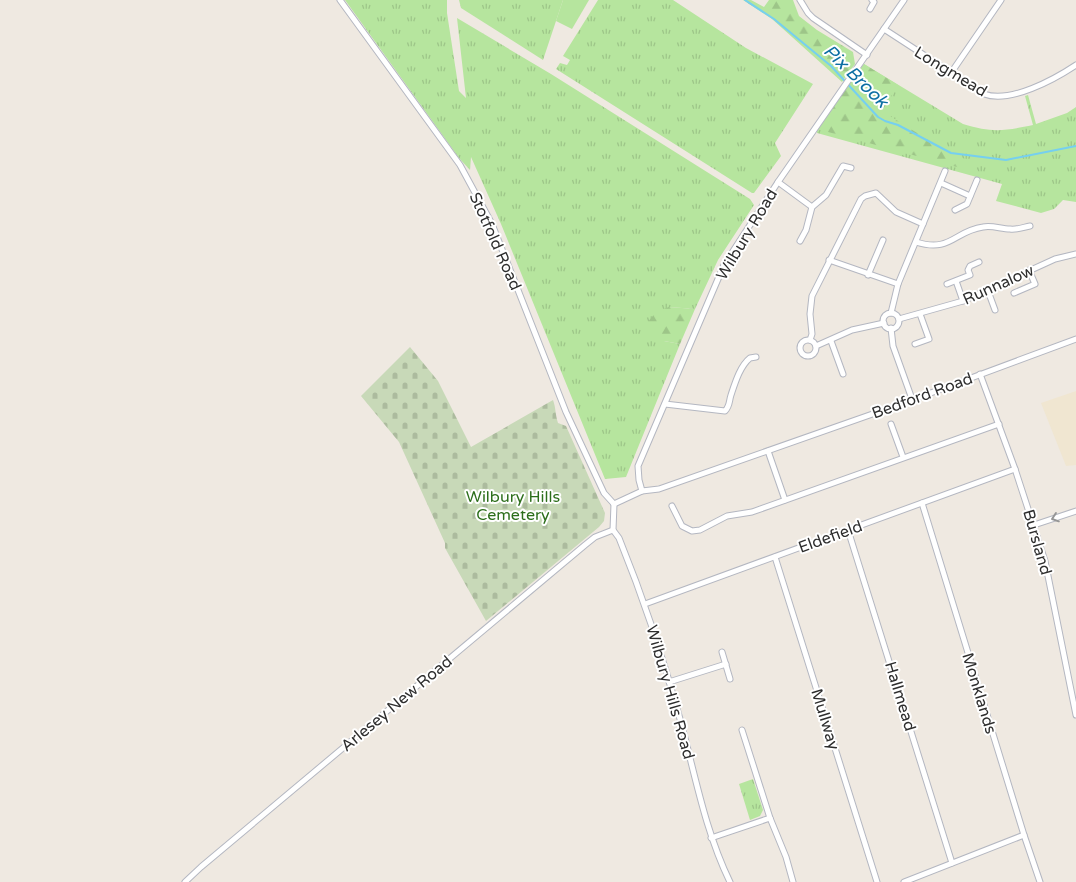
<svg xmlns="http://www.w3.org/2000/svg" width="1076" height="882" viewBox="0 0 1076 882" font-family="'Varela Round',sans-serif">
<style>
.education{fill:#f0e6d1}
.grass{fill:url(#grass-tufts)}
.forest{fill:url(#forest-firs)}
.cemetery{fill:url(#cemetery-stones)}
.park{fill:#b6e59e}
.lines{fill:none;stroke-linecap:round;stroke-linejoin:round}
.stream{stroke:#75cff0;stroke-width:2}
.minor-casing{stroke:#b4b7c1;stroke-width:7}
.minor{stroke:#fff;stroke-width:5}
.oneway{stroke:#969696}
.labels{text-anchor:middle;stroke-width:4;stroke-linejoin:round;paint-order:stroke}
.street-label{font-size:16px;fill:#2e2e2e;stroke:#fff}
.park-label{font-size:16px;fill:#2c6e1b;stroke:#fff}
.water-label{font-size:18px;font-style:italic;fill:#0d6fa3;stroke:#fff}
</style>
<defs>
<pattern id="grass-tufts" width="24" height="20" patternUnits="userSpaceOnUse" patternTransform="scale(1.25)"><rect width="24" height="20" fill="#b6e59e"/><path d="M3 7l-1-3M5 7V3M7 7l1-3M15 17l-1-3M17 17v-4M19 17l1-3" fill="none" stroke="#9dc588"/></pattern>
<pattern id="forest-firs" width="22" height="20" patternUnits="userSpaceOnUse" patternTransform="scale(1.25)"><rect width="22" height="20" fill="#b6e59e"/><path d="M5 1l3.5 6h-7zM16 11l3.5 6h-7z" fill="#9dc588"/></pattern>
<pattern id="cemetery-stones" width="16" height="16" patternUnits="userSpaceOnUse" patternTransform="scale(1.25)"><rect width="16" height="16" fill="#c8d9b8"/><path d="M2 7V4a2 2 0 0 1 4 0v3zM10 15v-3a2 2 0 0 1 4 0v3z" fill="#acbb9e"/></pattern>
</defs>
<rect width="100%" height="100%" fill="#efe9e1"/>
<path class="education" d="M1076 391V465L1066 466 1041 403Z"/>
<g class="grass">
<path d="M345 0H447V13L459 91 466 98 457 18 551 74 750 199 754 205 718 260 695 309 669 307 664 341 680 344 626 477 605 479 501 224 471 157 470 170 459 158Z"/>
<path d="M459 0H563L543 60 461 8Z"/>
<path d="M598 0H673L746 48 813 84 775 143 781 156 754 193H752L556 69 560 63 567 65 570 60 563 56Z"/>
<path d="M864 64 963 124C992 133 1004 131 1033 125L1025 96 1028 95 1036 124 1067 113 1076 107V202L1063 200 1054 209 1041 213 996 201 1002 184 817 133V129Z"/>
<path d="M753 779 763 810 760 816 750 820 739 784Z"/>
</g>
<g class="forest">
<path d="M743 0H751L764 7 769 0H793L799 16 817 30 853 52 855 64 842 82 772 19Z"/>
<path d="M864 64 898 85 882 111 941 148 969 161 968 164 983 174 817 129Z"/>
<path d="M669 307 695 309 680 344 664 341 647 323 656 312Z"/>
</g>
<path class="cemetery" d="M410 347 438 381 471 447 553 400C556 408 555 414 558 423L566 426 605 513 604 521 599 527 486 621 445 548V543L399 442 361 396Z"/>
<path class="park" d="M563 0H589L572 29 556 21Z"/>
<g class="lines">
<path class="stream" d="M745 0 774 19 831 66 878 117 885 121 898 125 951 153 1006 160 1076 146"/>
<g class="minor-casing">
<g id="minor">
<path d="M340 0 460 165 492 224 566 412 604 493 614 504"/>
<path d="M800 0 808 13 813 18 867 55"/>
<path d="M870 9 874 2 872 0"/>
<path d="M884 29 984 94C1010 104 1055 79 1076 65"/>
<path d="M951 73 1001 0"/>
<path d="M778 182 812 207"/>
<path d="M941 183 970 196"/>
<path d="M955 210 967 204 977 180"/>
<path d="M800 241 806 230 812 207 826 195 843 166 851 168"/>
<path d="M916 242C951 253 954 231 983 227 992 225 1001 229 1010 229 1017 230 1024 227 1030 226"/>
<path d="M829 260 898 284"/>
<path d="M868 275 883 240"/>
<path d="M956 281 963 301"/>
<path d="M947 284 970 275 968 270 970 266 979 262"/>
<path d="M988 291 995 310"/>
<path d="M1014 293 1035 284 1029 270"/>
<path d="M891 313 898 284 945 171"/>
<circle cx="891" cy="321" r="8"/>
<path d="M899 319 963 301 1055 259 1076 254"/>
<path d="M891 328 893 346 912 399"/>
<circle cx="808" cy="348" r="8"/>
<path d="M810 340 812 334 810 314 812 296 861 199 865 196 876 193 896 212 923 224"/>
<path d="M831 341 843 374"/>
<path d="M915 344 929 339 920 314"/>
<path d="M816 346 852 330 884 323"/>
<path d="M980 374 1015 469 1045 561 1076 715"/>
<path d="M665 404 725 411C730 406 729 401 731 395 735 383 740 366 750 358L756 357"/>
<path d="M891 424 903 457"/>
<path d="M768 451 785 500"/>
<path d="M642 491 639 480 638 466 724 265 778 182 904 0"/>
<path d="M922 503 1024 835 1040 882"/>
<path d="M614 504 642 491 659 489 901 404 1076 339"/>
<path d="M614 504 613 530 619 538C643 597 663 657 680 719 695 774 705 831 730 882"/>
<path d="M672 506 682 526 692 531 700 530 727 516 752 512 999 424"/>
<path d="M1034 525 1076 511"/>
<path d="M848 530 952 863"/>
<path d="M775 557 877 882"/>
<path d="M645 604 1015 469"/>
<path d="M722 652 730 679"/>
<path d="M669 682 726 664"/>
<path d="M742 730 770 818 786 857 793 882"/>
<path d="M711 838 770 818"/>
<path d="M185 882 201 867 585 545 595 537 613 530"/>
<path d="M904 882 1024 835"/>
</g>
</g>
<use href="#minor" class="minor"/>
</g>
<defs><path id="oneway-chevron" d="M-2-3.5L2.5 0L-2 3.5" fill="none" stroke-width="1.6" stroke-linecap="round" stroke-linejoin="round" transform="scale(1.25)"/></defs>
<use class="oneway" href="#oneway-chevron" transform="translate(1055 518) rotate(161)"/>
<g class="labels">
<g class="street-label">
<text transform="translate(951 71) rotate(31)" y="6">Longmead</text>
<text transform="translate(746 234) rotate(-59)" y="6">Wilbury Road</text>
<text transform="translate(496 241) rotate(66)" y="6">Stotfold Road</text>
<text transform="translate(998 284) rotate(-24)" y="6">Runnalow</text>
<text transform="translate(922 395) rotate(-20)" y="6">Bedford Road</text>
<text transform="translate(830 536) rotate(-20)" y="6">Eldefield</text>
<text transform="translate(1038 542) rotate(74)" y="6">Bursland</text>
<text transform="translate(671 692) rotate(74)" y="6">Wilbury Hills Road</text>
<text transform="translate(980 693) rotate(73)" y="6">Monklands</text>
<text transform="translate(901 696) rotate(73)" y="6">Hallmead</text>
<text transform="translate(396 703) rotate(-40)" y="6">Arlesey New Road</text>
<text transform="translate(826 719) rotate(73)" y="6">Mullway</text>
</g>
<g class="park-label">
<text x="513" y="502">Wilbury Hills<tspan x="513" dy="18">Cemetery</tspan></text>
</g>
<g class="water-label">
<text transform="translate(856 76) rotate(44)" y="6">Pix Brook</text>
</g>
</g>
</svg>
